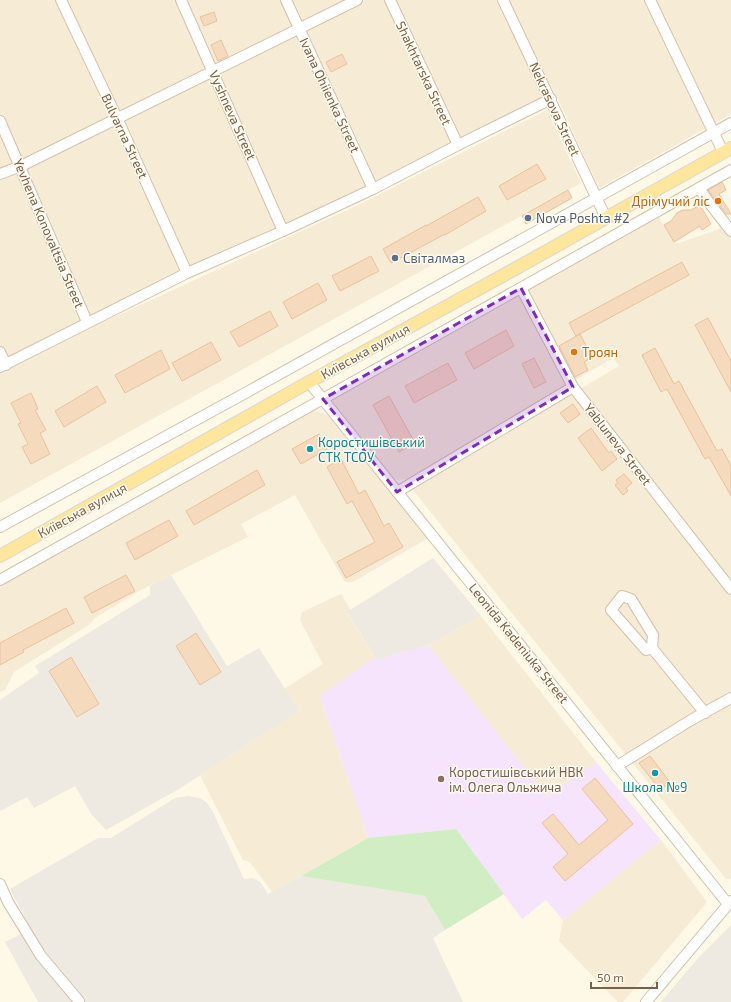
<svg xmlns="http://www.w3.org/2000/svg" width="731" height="1002" viewBox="0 0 731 1002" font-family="'Exo 2',sans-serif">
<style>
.residential{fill:#f6ebd5}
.industrial{fill:#eee9e1}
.education{fill:#f5e4fb}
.green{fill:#d0edc4}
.building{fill:#f6dabd;stroke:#eac29c}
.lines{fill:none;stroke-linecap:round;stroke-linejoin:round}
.minor-casing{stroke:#d2c1ab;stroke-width:12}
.major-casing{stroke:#ddd6d0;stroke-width:14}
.minor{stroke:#fff;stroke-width:10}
.major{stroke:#ffe69d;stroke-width:12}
.marked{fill:#7b2cbf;fill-opacity:0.2;stroke:#7b2cbf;stroke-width:3;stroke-dasharray:8 5;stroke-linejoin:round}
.food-dot{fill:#e8710a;stroke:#fffbef;stroke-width:1.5}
.service-dot{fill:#5c6f8a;stroke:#fffbef;stroke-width:1.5}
.culture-dot{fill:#0f9aa8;stroke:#fffbef;stroke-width:1.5}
.education-dot{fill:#8d6e63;stroke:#fffbef;stroke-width:1.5}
.labels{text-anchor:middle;stroke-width:3;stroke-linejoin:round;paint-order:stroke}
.street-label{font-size:13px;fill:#7b6049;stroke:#fffbef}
.food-label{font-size:13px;fill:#c56008;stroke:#fffbef;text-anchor:end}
.service-label{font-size:13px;fill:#4e5e75;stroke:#fffbef;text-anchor:start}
.culture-label{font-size:13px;fill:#0d838f;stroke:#fffbef;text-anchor:start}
.education-label{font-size:13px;fill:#785e54;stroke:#fffbef;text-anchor:start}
</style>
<rect width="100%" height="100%" fill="#fef8e7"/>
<g class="residential">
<path d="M0 0H731V114L599 188 557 97 465 139 0 361Z"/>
<path d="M547 110 581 183 0 503V373L97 325 358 205Z"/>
<path d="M657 214 676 244 725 227 731 234V879H726L412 489 619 366 613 358 407 479 397 480 389 476 334 405 332 401Z"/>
<path d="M314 411 322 413 331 417 430 537 353 582H347L344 581 295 495 241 524 248 537 139 591 95 618 89 625 14 672 5 690 0 692V586L267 434 305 414Z"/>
<path d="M341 594 351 610 347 613 375 657 320 696 368 838 272 892 250 862 243 860 200 775 299 711 284 689 323 664 300 620 302 612Z"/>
<path d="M481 616 596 762 547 796 428 645Z"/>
<path d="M661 840 707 902 623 1002H618L559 941 563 920Z"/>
</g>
<g class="industrial">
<path d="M433 558 481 616 428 645 377 660 347 612Z"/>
<path d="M171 575 227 666 259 648 299 711 179 789 106 830 92 815 75 786 34 808 27 797 0 811V700L39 673 35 666 150 595V586Z"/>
<path d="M188 796 200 798 207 803 213 812 244 879 253 878 260 882 268 894 301 876 425 896 445 930 433 938 463 1002H38L5 942 31 929 10 889 98 838H111L175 798Z"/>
<path d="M731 925V1002H661L700 956Z"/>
</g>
<path class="education" d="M428 645 547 796 596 762 661 840 563 920 546 900 522 919 456 829 368 838 320 696 375 657 377 660Z"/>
<path class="green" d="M456 829 504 894 445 930 425 896 301 876 368 838Z"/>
<g class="building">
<path d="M214 12 217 21 204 26 200 17Z"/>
<path d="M221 40 228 56 218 61 211 45Z"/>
<path d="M342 54 347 64 331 72 326 62Z"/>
<path d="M537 164 546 179 507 200 499 186Z"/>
<path d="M722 182 726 190 719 194 731 214H726L708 190Z"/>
<path d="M568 190 572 198 526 224 522 216Z"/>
<path d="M478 197 486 211 445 235V234L391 263 383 249 426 225V226Z"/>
<path d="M700 205 711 224 702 230 700 226 674 242 664 225 671 221 677 213 682 210H691Z"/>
<path d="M371 256 379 271 340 291 332 276Z"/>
<path d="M682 262 689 275 576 336 569 323Z"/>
<path d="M318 283 327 300 292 319 283 302Z"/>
<path d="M270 311 278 326 239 347 230 332Z"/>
<path d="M708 318 731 361V392L695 325Z"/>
<path d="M506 330 514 346 474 369 465 353Z"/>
<path d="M580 334 592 357 584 362 588 370 575 377 559 346Z"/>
<path d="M211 342 221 360 182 381 172 363Z"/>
<path d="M655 348 674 384 679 381 717 451 722 449 731 466V496L709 457 705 459 667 389 661 392 642 355Z"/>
<path d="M161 350 170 369 125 393 115 375Z"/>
<path d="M534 358 546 382 534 388 522 364Z"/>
<path d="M448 363 457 380 414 403 405 386Z"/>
<path d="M97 386 106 402 64 427 55 411Z"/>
<path d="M31 393 38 409 35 410 46 430 40 433 50 454 31 464 22 447 28 444 18 424 21 423 11 403Z"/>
<path d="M389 396 415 443 399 452 373 405Z"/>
<path d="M573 404 580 414 568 423 560 413Z"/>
<path d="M591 428 609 453 611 451 617 459 602 471 578 438Z"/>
<path d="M319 434 327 449 301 464 292 449Z"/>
<path d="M341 459 359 494 365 490 384 526 389 523 403 547 346 578 337 562 375 542 352 501 347 504 327 467Z"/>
<path d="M257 470 265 485 194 525 186 511Z"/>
<path d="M624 474 632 483 626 488 628 491 623 495 615 485 618 483 616 480Z"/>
<path d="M169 520 178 536 135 560 126 543Z"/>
<path d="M126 575 135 591 92 613 84 597Z"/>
<path d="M66 608 74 623 23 650 24 652 0 665V643Z"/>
<path d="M196 633 221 672 200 685 176 646Z"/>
<path d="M71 657 99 704 77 717 49 671Z"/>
<path d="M650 756 670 782 660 790 639 763Z"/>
<path d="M595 778 633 824 565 881 553 867 568 854 542 823 553 814 579 845 608 820 582 789Z"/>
</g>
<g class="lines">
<g class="minor-casing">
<g id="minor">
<path d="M61 0 117 118 187 273"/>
<path d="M181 0 283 231"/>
<path d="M286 0 373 189"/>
<path d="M390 0 458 145"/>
<path d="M503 0 606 218"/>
<path d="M650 0 723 152"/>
<path d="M0 121 87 322"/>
<path d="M0 174 21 166 357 0"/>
<path d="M699 188 710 204 731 231"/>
<path d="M521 288 573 387 731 589"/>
<path d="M0 352 6 365"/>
<path d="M0 367 187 273 283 231 373 189 458 145 551 99"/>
<path d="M309 382 728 904"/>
<path d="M397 492 573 387"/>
<path d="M0 527 249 391 731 123"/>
<path d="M0 580 731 170"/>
<path d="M652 648 646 650 611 610 622 596 631 599 653 635 652 648 705 713"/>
<path d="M617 766 691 720 731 698"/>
<path d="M0 884 8 902 41 956 79 1001"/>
<path d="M646 1002 731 901"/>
</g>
</g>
<g class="major-casing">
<path id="major" d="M0 556 309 382 513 270 731 148"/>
</g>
<use href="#minor" class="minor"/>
<use href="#major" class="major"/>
</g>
<path class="marked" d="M521 288 573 387 397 492 323 399Z"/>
<g class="food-dot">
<circle cx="718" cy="201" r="4"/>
<circle cx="574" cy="352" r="4"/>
</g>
<g class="service-dot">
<circle cx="528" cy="218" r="4"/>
<circle cx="395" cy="258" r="4"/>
</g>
<g class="culture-dot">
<circle cx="310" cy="449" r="4"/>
<circle cx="655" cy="773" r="4"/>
</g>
<circle class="education-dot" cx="441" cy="779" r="4"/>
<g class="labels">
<g class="street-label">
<text transform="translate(424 73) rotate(65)" y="5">Shakhtarska Street</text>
<text transform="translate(330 95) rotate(65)" y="5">Ivana Ohiienka Street</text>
<text transform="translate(555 109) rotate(65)" y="5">Nekrasova Street</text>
<text transform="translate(233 115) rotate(66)" y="5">Vyshneva Street</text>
<text transform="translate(125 136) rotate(65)" y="5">Bulvarna Street</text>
<text transform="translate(49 233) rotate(67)" y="5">Yevhena Konovaltsia Street</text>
<text transform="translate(365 351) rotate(-29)" y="5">Київська вулиця</text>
<text transform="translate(618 444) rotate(52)" y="5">Yabluneva Street</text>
<text transform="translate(82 510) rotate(-29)" y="5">Київська вулиця</text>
<text transform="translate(519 643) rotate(51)" y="5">Leonida Kadeniuka Street</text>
</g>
<g class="food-label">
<text x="710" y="206">Дрімучий ліс</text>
<text x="582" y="357" text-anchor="start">Троян</text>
</g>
<g class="service-label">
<text x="536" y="223">Nova Poshta #2</text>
<text x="403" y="263">Світалмаз</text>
</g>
<g class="culture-label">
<text x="318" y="447">Коростишівський<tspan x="318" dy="15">СТК ТСОУ</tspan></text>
<text x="655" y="792" text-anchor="middle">Школа №9</text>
</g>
<g class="education-label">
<text x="449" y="777">Коростишівський НВК<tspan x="449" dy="15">ім. Олега Ольжича</tspan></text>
</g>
</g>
<path d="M591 982v6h66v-6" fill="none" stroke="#7b6049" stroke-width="2"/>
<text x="597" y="982" font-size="12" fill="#7b6049" stroke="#fffbef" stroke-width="3" paint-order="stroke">50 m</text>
</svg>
